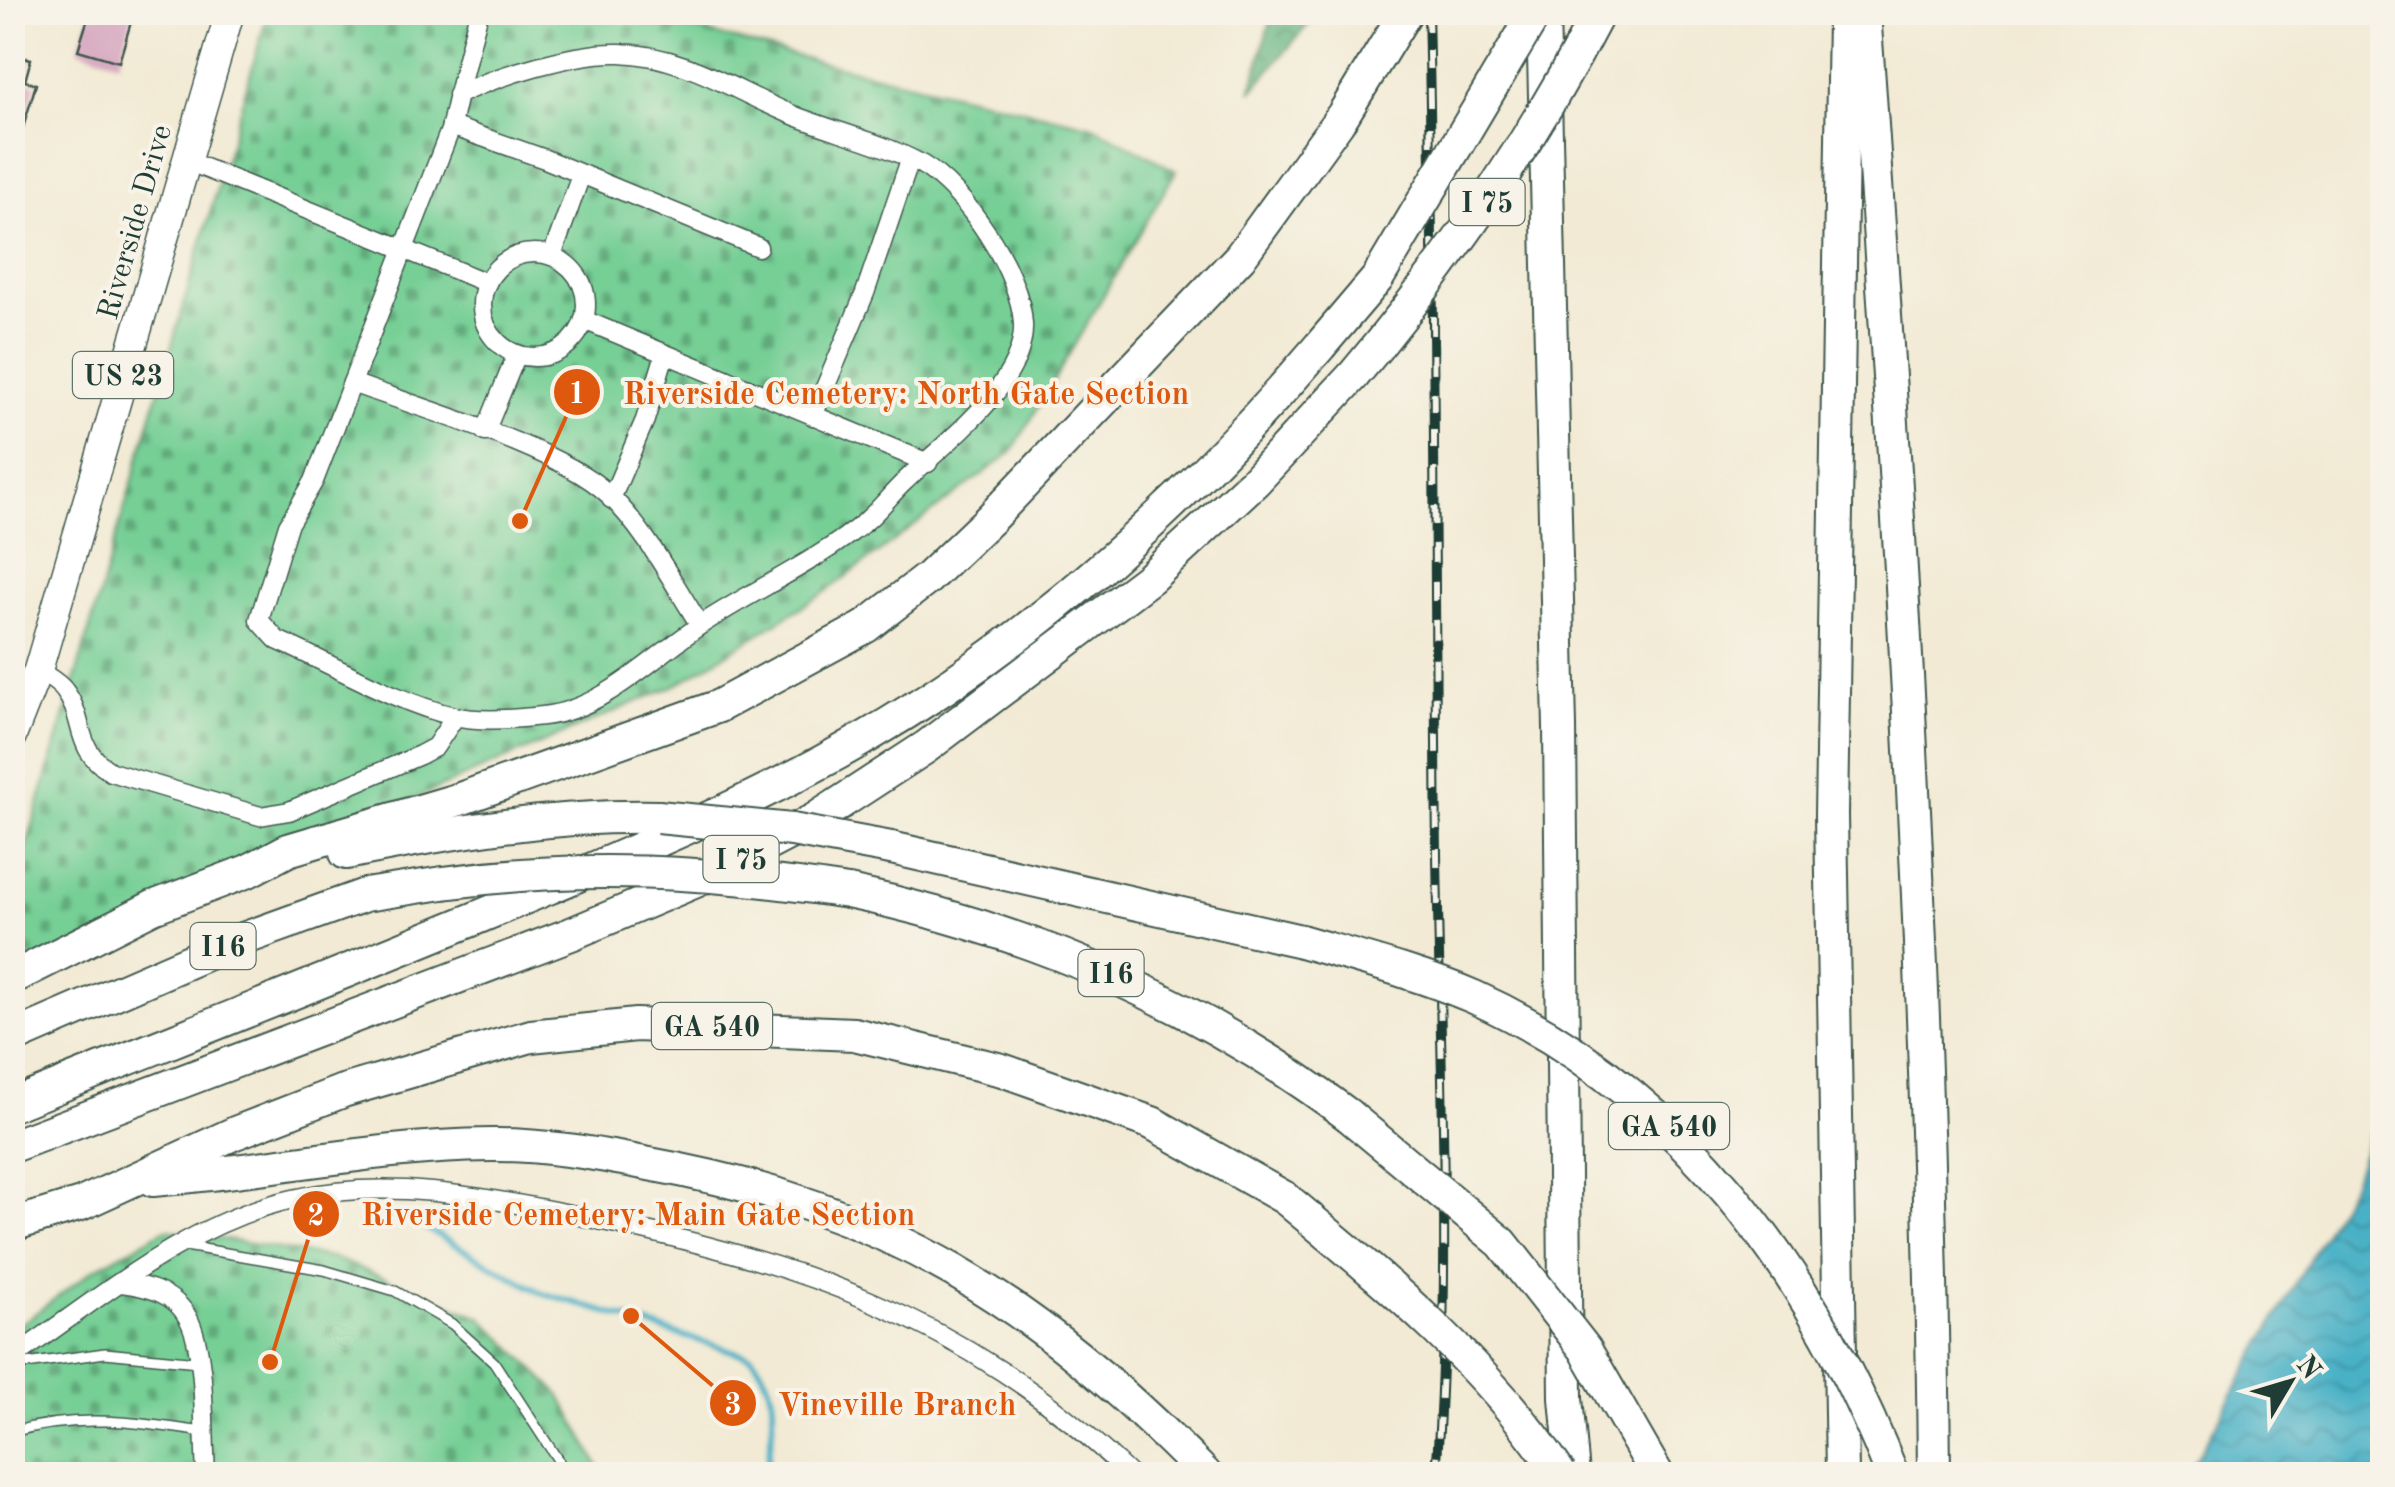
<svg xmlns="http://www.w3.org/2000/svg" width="2395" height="1487" viewBox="0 0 2395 1487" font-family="'Old Standard TT',serif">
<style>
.forest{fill:url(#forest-crowns);stroke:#407859;stroke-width:2.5}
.cemetery{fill:url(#cemetery-stones);stroke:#4a8664;stroke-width:2.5}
.water{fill:url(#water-waves);stroke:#34777d;stroke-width:2.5}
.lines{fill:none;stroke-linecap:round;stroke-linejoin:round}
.stream{stroke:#48b1c6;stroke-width:6}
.building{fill:#d6a6bf}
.service-casing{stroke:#3f574c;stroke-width:12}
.minor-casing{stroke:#3f574c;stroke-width:21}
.primary-casing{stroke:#3f574c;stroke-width:31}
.motorway-casing{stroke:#3f574c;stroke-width:36}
.service{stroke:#fff;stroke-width:9}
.minor{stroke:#fff;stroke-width:18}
.primary{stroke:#fff;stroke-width:28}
.motorway{stroke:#fff;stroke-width:32}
.rail-casing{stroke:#1f3d34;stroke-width:10}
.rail{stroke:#f7f3e8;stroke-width:6;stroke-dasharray:19;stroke-linecap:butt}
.motorway-bridge-casing{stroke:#3f574c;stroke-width:36;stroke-linecap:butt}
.motorway-bridge{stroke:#fff;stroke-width:32}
.labels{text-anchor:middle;stroke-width:8;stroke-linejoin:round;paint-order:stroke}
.shield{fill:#f7f3e8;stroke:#60746a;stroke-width:2.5}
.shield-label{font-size:28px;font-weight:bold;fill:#1f3d34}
.street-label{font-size:30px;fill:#1f3d34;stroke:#f7f3e8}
.leader{fill:none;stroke:#de580e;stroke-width:4}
.callout-dot{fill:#de580e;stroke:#f7f3e8;stroke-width:4}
.mark-label{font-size:30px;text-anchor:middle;font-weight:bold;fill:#fff}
.callout-label{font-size:32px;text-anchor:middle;font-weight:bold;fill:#de580e;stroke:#f7f3e8;stroke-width:8;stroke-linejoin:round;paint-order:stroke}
</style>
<defs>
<pattern id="forest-crowns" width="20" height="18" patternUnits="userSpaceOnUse" patternTransform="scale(2.5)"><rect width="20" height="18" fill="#60b27e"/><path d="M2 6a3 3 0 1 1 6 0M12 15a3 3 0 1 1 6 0" fill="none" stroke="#4f9268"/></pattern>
<pattern id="cemetery-stones" width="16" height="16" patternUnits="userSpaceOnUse" patternTransform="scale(2.5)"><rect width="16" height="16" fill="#76cf95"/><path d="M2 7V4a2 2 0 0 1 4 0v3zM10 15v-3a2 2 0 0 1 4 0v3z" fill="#60a97a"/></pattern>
<pattern id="water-waves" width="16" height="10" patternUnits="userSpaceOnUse" patternTransform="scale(2.5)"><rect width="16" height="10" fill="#48b1c6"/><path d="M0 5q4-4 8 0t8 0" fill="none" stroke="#3b91a2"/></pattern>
</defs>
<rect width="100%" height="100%" fill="#f7f3e8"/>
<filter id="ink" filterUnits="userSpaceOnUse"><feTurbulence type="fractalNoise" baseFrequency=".01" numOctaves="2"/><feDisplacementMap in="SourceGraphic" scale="20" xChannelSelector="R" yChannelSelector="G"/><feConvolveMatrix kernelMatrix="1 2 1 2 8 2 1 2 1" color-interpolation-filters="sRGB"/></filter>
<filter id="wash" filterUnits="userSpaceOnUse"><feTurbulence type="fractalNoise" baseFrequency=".0048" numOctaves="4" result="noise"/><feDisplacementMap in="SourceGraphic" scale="40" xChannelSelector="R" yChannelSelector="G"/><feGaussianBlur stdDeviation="2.25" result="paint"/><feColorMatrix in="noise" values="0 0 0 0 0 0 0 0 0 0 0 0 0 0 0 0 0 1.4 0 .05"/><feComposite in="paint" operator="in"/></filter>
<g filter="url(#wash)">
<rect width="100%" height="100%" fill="#f2ead4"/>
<path class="forest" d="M1272 13H1318L1251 92Z"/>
<g class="cemetery">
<path d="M268 13H633L812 60 1093 126 1176 171 1012 452 827 591 676 685 13 973 12 897Z"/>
<path d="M166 1229 336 1259 481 1317 560 1395 603 1474H13V1330L93 1270Z"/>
</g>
<path class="water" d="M2382 1099V1474H2188L2354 1180Z"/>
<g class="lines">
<path class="stream" d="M416 1223 540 1292 752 1357C785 1396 771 1428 766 1474"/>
</g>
<g id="blocks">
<g class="building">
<path d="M90 12H134L119 62 78 50Z"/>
<path d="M12 54 31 59 25 81 36 84 17 148H12Z"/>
</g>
</g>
</g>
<g filter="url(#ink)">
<use href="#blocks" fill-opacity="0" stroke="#3f574c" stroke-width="2.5"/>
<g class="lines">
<g class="service-casing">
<g id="service">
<path d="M180 1245 324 1270 395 1291 452 1324 494 1362 567 1474"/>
<path d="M12 1366 105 1353 198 1362"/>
<path d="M12 1432C77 1413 137 1422 203 1432"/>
</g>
</g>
<g class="minor-casing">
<g id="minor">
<path d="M457 95C497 76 576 51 620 53 685 55 736 92 793 115 835 132 881 142 921 164 965 189 1021 273 1023 324 1026 385 943 444 905 481 892 493 880 509 866 521 817 562 755 589 702 624 654 656 603 710 543 716 517 719 480 722 454 716 399 704 330 663 277 640L259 620 288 525 314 481 450 130 451 126C459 87 469 50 479 12"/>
<path d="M451 126 545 159 758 247"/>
<path d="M185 160 487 283"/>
<circle cx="534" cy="305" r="52"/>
<path d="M552 256 581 175"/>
<path d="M584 320 928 463"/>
<path d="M352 383C417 407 559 448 607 493 646 530 671 580 700 625"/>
<path d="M813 416 865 293 910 160"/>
<path d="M485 432 517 354"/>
<path d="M611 499 645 420 665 354"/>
<path d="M38 670C46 676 58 682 64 690 87 719 72 748 111 772L260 816 289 811 420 755 435 747 455 717"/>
<path d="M121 1283C147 1286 175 1293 188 1318 207 1352 203 1434 206 1474"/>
<path d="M12 1358C101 1298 186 1223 293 1199 384 1178 480 1196 570 1214 790 1260 964 1313 1129 1474"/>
</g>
</g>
<g class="primary-casing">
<path id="primary" d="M12 736 38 670 230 12"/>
</g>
<g class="motorway-casing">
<g id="motorway">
<path d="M1543 12 1560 727 1566 1398 1573 1474"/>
<path d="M1864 12C1899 499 1930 986 1934 1474"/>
<path d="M891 848 1301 941"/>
<path d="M346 853C450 832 552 815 658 817"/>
<path d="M848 892C1032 930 1197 1002 1348 1115"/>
<path d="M12 978 153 907 248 871 288 850 460 799 719 706 865 627 928 578 991 518 1240 257 1343 115 1406 12"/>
<path d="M12 1038 229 944 365 895 443 883"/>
<path d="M12 1105C191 1033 371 963 548 888 656 842 766 796 868 736 1042 634 1189 499 1320 346"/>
<path d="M12 1146 571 934 703 878 814 820 926 747 1150 578 1255 481 1353 376"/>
<path d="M153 1180C265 1171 378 1146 491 1145 543 1144 598 1154 649 1164 889 1207 1036 1302 1205 1474"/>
<path d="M12 1225 81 1204 235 1133 343 1091 531 1036 636 1025 854 1034 1002 1070 1152 1123 1285 1198"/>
<path d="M1842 1474 1831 815 1844 19"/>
</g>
</g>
<use href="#service" class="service"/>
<use href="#minor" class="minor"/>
<use href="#primary" class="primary"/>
<use href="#motorway" class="motorway"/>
<g class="rail-casing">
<path id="rail" d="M1428 12C1435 293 1434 573 1437 854 1440 1061 1452 1268 1436 1474"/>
</g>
<use href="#rail" class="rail"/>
<g class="motorway-bridge-casing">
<g id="motorway-bridge">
<path d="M1320 346 1377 279 1536 12"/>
<path d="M1353 376C1448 263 1531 144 1599 12"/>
<path d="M658 817 792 830 891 848"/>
<path d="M443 883C581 864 710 871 848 892"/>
<path d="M1301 941C1359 958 1418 973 1474 997 1678 1089 1812 1270 1892 1474"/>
<path d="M1348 1115 1502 1243 1585 1349 1657 1474"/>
<path d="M1285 1198C1385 1281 1488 1365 1560 1474"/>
</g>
</g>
<use href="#motorway-bridge" class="motorway-bridge"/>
</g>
</g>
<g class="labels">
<g class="shield">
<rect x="1449.5" y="179" width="75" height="46" rx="8"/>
<rect x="73" y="352" width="100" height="46" rx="8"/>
<rect x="703.5" y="836" width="75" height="46" rx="8"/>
<rect x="190.5" y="923" width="65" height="46" rx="8"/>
<rect x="1078.5" y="950" width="65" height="46" rx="8"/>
<rect x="652" y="1003" width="120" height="46" rx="8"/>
<rect x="1609" y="1103" width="120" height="46" rx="8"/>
</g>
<g class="shield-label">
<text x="1487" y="212">I 75</text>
<text x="123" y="385">US 23</text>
<text x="741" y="869">I 75</text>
<text x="223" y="956">I16</text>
<text x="1111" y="983">I16</text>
<text x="712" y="1036">GA 540</text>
<text x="1669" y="1136">GA 540</text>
</g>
<g class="street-label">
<text transform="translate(134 222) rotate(-74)" y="10">Riverside Drive</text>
</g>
</g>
<path class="leader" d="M520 521L577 392M270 1362L316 1214M631 1316L733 1403"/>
<g class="callout-dot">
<circle cx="520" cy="521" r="10"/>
<circle cx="270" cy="1362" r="10"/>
<circle cx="631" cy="1316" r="10"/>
<circle cx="577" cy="392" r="25"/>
<circle cx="316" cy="1214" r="25"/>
<circle cx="733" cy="1403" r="25"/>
</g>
<g class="mark-label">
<text x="577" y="403">1</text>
<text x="316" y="1225">2</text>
<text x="733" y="1414">3</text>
</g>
<g class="callout-label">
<text x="906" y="404">Riverside Cemetery: North Gate Section</text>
<text x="638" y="1225">Riverside Cemetery: Main Gate Section</text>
<text x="897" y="1415">Vineville Branch</text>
</g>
<rect width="2395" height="1487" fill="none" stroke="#f7f3e8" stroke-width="50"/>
<g transform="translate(2290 1382) rotate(52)" stroke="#f7f3e8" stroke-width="8" paint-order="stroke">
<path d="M0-8L18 38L0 25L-18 38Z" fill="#1f3d34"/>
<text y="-15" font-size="28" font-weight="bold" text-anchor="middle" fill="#1f3d34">N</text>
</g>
</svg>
